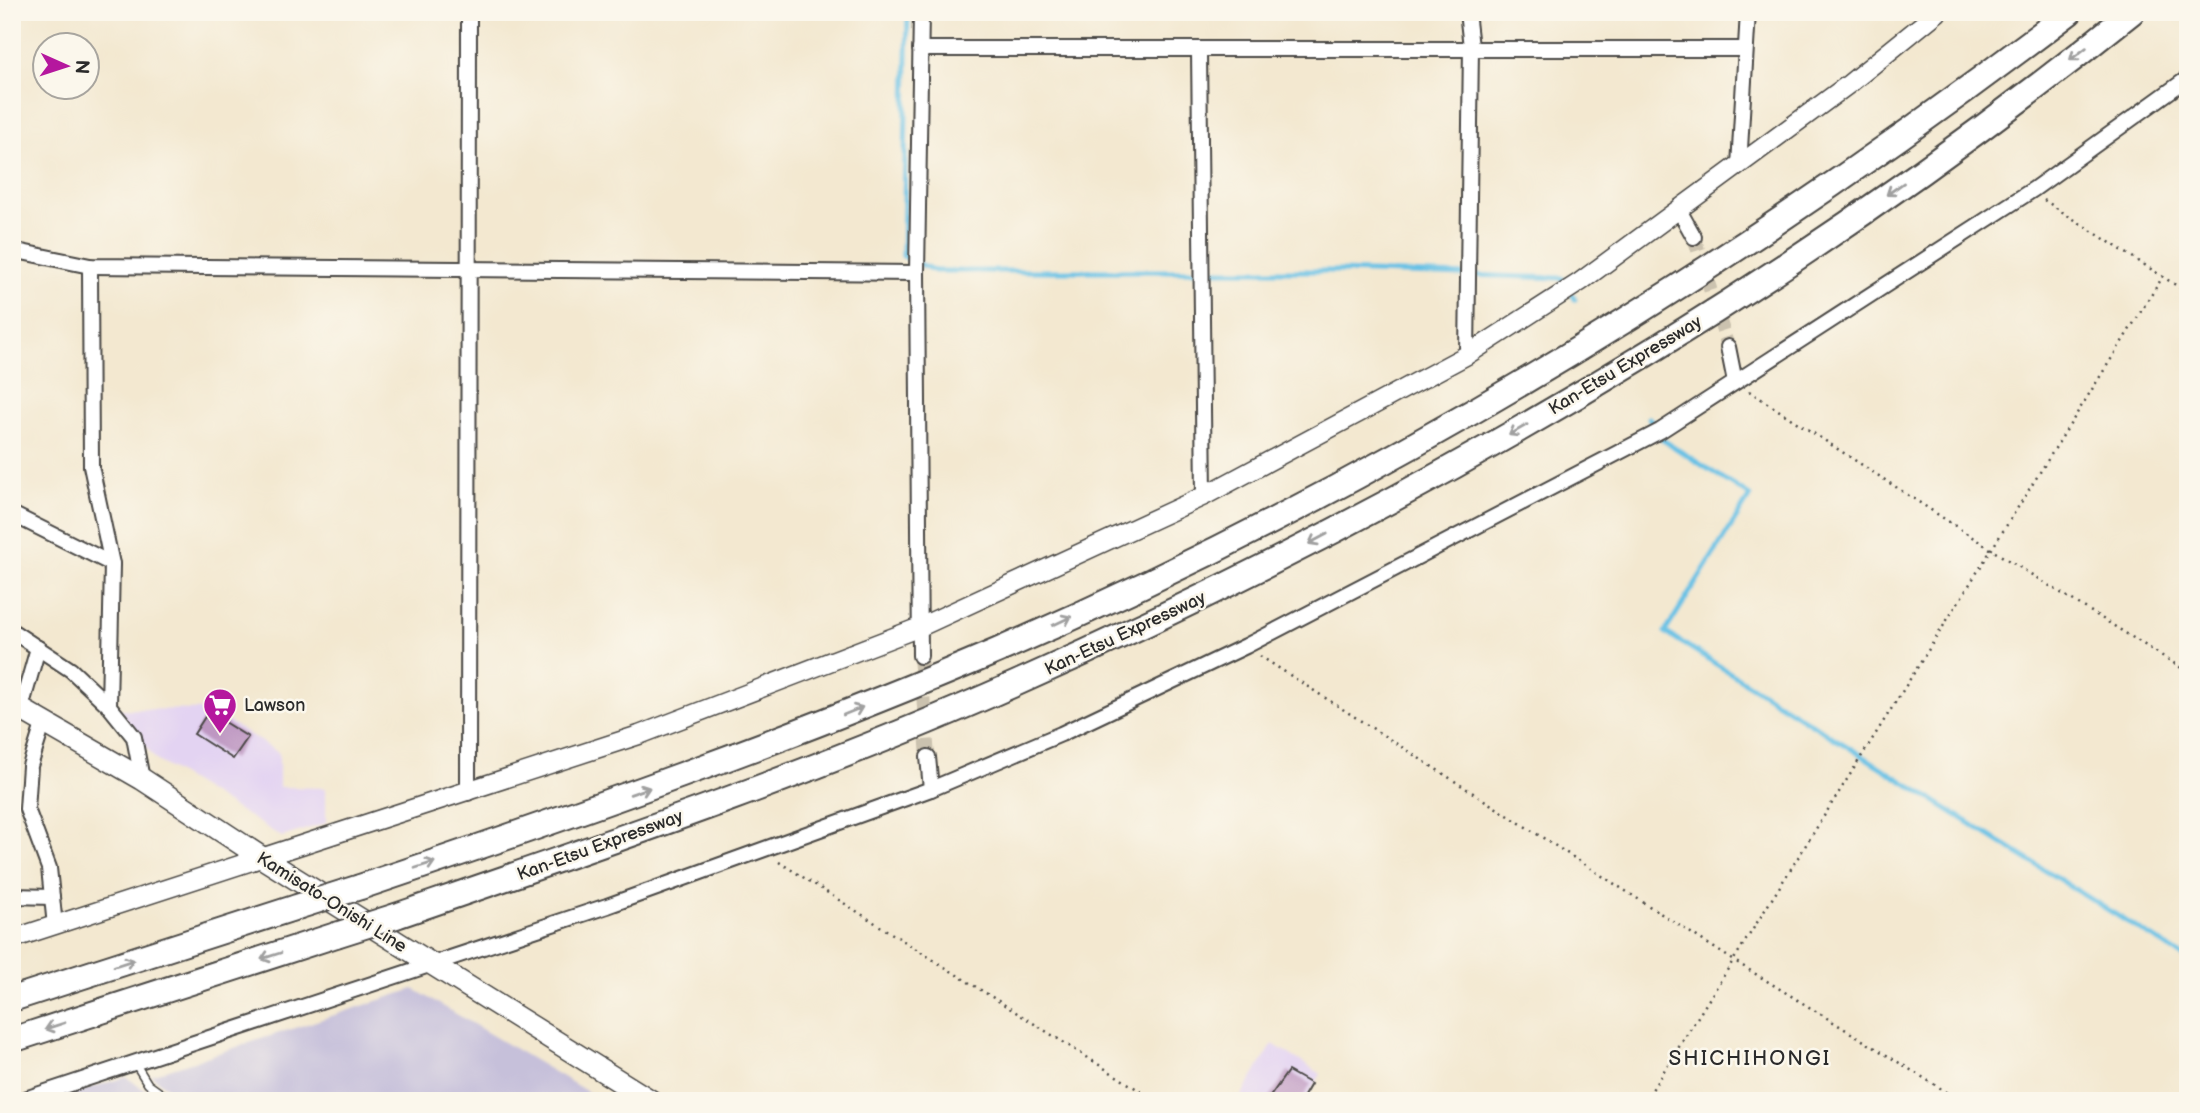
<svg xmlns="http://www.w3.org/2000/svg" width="2200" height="1113" viewBox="0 0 2200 1113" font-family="'Balsamiq Sans',sans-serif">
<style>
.built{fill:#e3d3f2}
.industrial{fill:#c6c0da}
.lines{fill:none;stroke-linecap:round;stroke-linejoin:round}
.stream{stroke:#67c1e5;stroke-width:5}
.building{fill:#be97c2}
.minor-tunnel{stroke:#cbc2af;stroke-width:14;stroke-dasharray:14 7;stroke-linecap:butt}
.service-casing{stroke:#494744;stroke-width:10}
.minor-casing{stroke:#494744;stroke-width:18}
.tertiary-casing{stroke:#494744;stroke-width:21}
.primary-casing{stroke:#494744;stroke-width:24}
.motorway-casing{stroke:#494744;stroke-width:28}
.path{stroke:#494744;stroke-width:2.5;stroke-dasharray:2 5;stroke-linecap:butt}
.service{stroke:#fff;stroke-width:7}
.minor{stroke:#fff;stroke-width:14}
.tertiary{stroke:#fff;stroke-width:18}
.primary{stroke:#fff;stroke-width:21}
.motorway{stroke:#fff;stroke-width:24}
.motorway-bridge-casing{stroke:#494744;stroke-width:28;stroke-linecap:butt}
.motorway-bridge{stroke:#fff;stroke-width:24}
.oneway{stroke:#a0a0a0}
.labels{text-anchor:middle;stroke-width:5;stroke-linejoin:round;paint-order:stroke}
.street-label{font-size:18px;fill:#2b2b2b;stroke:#fbf7ec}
.poi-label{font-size:18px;fill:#2b2b2b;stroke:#fbf7ec;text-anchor:start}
.quarter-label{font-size:21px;letter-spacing:2px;fill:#2b2b2b;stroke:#fbf7ec}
</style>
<rect width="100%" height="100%" fill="#fbf7ec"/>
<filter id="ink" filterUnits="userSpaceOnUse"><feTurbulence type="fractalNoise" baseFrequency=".0143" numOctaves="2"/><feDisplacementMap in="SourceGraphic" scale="14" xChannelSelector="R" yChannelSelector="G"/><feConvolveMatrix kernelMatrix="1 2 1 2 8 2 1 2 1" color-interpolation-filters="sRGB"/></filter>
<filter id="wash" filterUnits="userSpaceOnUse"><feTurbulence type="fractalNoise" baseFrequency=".00686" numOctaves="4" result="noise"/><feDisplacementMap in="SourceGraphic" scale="28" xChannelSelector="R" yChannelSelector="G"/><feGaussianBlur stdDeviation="1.57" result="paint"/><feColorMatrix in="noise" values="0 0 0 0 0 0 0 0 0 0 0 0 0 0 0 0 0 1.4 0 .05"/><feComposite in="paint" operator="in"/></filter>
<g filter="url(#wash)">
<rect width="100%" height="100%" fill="#f3e8d0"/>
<g class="built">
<path d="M117 709 210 710 279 753V787L326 788V823L282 837 156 760Z"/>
<path d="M1273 1044 1321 1074 1305 1101H1238Z"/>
</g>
<g class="industrial">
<path d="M414 989 603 1101H184L151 1075Z"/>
<path d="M126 1077 161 1101H73V1093Z"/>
</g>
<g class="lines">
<g class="stream">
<path d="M908 12 903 256 935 271H1339L1562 278 1575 299"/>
<path d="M1649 418 1663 440 1750 496 1665 632 2188 960"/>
</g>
</g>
<g id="blocks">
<g class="building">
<path d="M208 712 248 737 233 759 194 734Z"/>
<path d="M1288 1071 1311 1084 1301 1101H1267Z"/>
</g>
</g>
</g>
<g filter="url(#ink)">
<use href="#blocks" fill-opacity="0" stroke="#494744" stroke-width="2"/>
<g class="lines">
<g class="minor-tunnel">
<path d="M1694 237 1728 347"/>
<path d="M920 656 928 757"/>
</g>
<g class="service-casing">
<path id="service" d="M135 1063 148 1084 172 1101"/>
</g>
<g class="minor-casing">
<g id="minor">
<path d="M920 49H1745"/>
<path d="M1199 51 1204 496"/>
<path d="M1739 166 1748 12"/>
<path d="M1679 210 1694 237"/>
<path d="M12 250 90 266 917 273"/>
<path d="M90 266 91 466 112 564 109 706 134 737 142 779"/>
<path d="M1728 347 1735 382"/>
<path d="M1467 355 1471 47 1467 12"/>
<path d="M12 514 112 564"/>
<path d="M12 631 71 670 109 706"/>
<path d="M920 656 917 273 921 12"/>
<path d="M21 708 38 648"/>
<path d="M44 721 30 766 27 809 49 868 55 926"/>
<path d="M928 757 931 789"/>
<path d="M468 793 469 12"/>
<path d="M12 896 52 897"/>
<path d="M19 1101 607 906 931 789 1061 734 1246 646 1660 431 2034 189 2188 78"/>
</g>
</g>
<g class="tertiary-casing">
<path id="tertiary" d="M12 939 639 735 920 627 1204 496 1467 355 1580 282 1849 84 1938 12"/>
</g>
<g class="primary-casing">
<path id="primary" d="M12 704 142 779 264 859 651 1101"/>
</g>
<g class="motorway-casing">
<g id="motorway">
<path d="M360 887C575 815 788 740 997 651 1381 486 1738 265 2070 12"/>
<path d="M396 916C605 844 815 773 1017 683 1414 507 1794 285 2132 12"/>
<path d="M12 999 297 907"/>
<path d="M12 1040 336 935"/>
</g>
</g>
<g class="path">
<path d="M2044 200 2188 293"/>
<path d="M1749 391 1992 550 2188 672"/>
<path d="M1260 656 1733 960 1961 1101"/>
<path d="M779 862 1156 1101"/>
<path d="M1645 1101 2162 278"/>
</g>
<use href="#service" class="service"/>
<use href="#minor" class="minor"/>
<use href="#tertiary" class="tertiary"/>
<use href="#primary" class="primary"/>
<use href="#motorway" class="motorway"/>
<g class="motorway-bridge-casing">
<g id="motorway-bridge">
<path d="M297 907 360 887"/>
<path d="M336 935 396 916"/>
</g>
</g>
<use href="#motorway-bridge" class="motorway-bridge"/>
</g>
<defs><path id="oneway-shaft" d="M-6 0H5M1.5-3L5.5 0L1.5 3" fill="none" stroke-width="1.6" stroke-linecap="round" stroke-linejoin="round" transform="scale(1.75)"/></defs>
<g class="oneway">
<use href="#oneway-shaft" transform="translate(2078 54) rotate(143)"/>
<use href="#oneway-shaft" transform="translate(1895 189) rotate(145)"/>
<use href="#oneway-shaft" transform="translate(1518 430) rotate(150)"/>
<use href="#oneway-shaft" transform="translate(1318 539) rotate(152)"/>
<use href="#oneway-shaft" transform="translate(1062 621) rotate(-25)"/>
<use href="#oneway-shaft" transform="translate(853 711) rotate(-22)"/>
<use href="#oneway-shaft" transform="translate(640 791) rotate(-19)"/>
<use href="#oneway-shaft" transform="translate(425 865) rotate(-18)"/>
<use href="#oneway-shaft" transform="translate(271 956) rotate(162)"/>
<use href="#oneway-shaft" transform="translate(124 963) rotate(-18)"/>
<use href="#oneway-shaft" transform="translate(55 1026) rotate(162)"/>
</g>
</g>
<defs>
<g id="supermarket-pin" transform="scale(1.75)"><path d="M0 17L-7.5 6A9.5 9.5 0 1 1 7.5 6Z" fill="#b5179e" stroke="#fbf7ec"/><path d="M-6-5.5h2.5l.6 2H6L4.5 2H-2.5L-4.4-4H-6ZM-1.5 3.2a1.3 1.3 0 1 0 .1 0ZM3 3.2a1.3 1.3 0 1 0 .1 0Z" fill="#fff"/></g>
</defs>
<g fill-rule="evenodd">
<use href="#supermarket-pin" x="220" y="705"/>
</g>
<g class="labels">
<g class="street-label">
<text transform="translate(1625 365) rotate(-31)" y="6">Kan-Etsu Expressway</text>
<text transform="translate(1125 633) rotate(-25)" y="6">Kan-Etsu Expressway</text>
<text transform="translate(600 845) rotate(-20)" y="6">Kan-Etsu Expressway</text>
<text transform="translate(332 902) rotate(32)" y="6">Kamisato-Onishi Line</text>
</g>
<g class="poi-label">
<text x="244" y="711">Lawson</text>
</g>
<g class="quarter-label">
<text x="1750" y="1065">SHICHIHONGI</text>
</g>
</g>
<rect width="2200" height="1113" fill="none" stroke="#fbf7ec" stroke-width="42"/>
<g transform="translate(66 66) rotate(93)"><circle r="33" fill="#fbf7ec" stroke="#a8a59f" stroke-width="2"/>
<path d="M0-5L12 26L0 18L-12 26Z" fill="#b5179e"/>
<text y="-10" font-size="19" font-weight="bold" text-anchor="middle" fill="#2b2b2b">N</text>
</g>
</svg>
